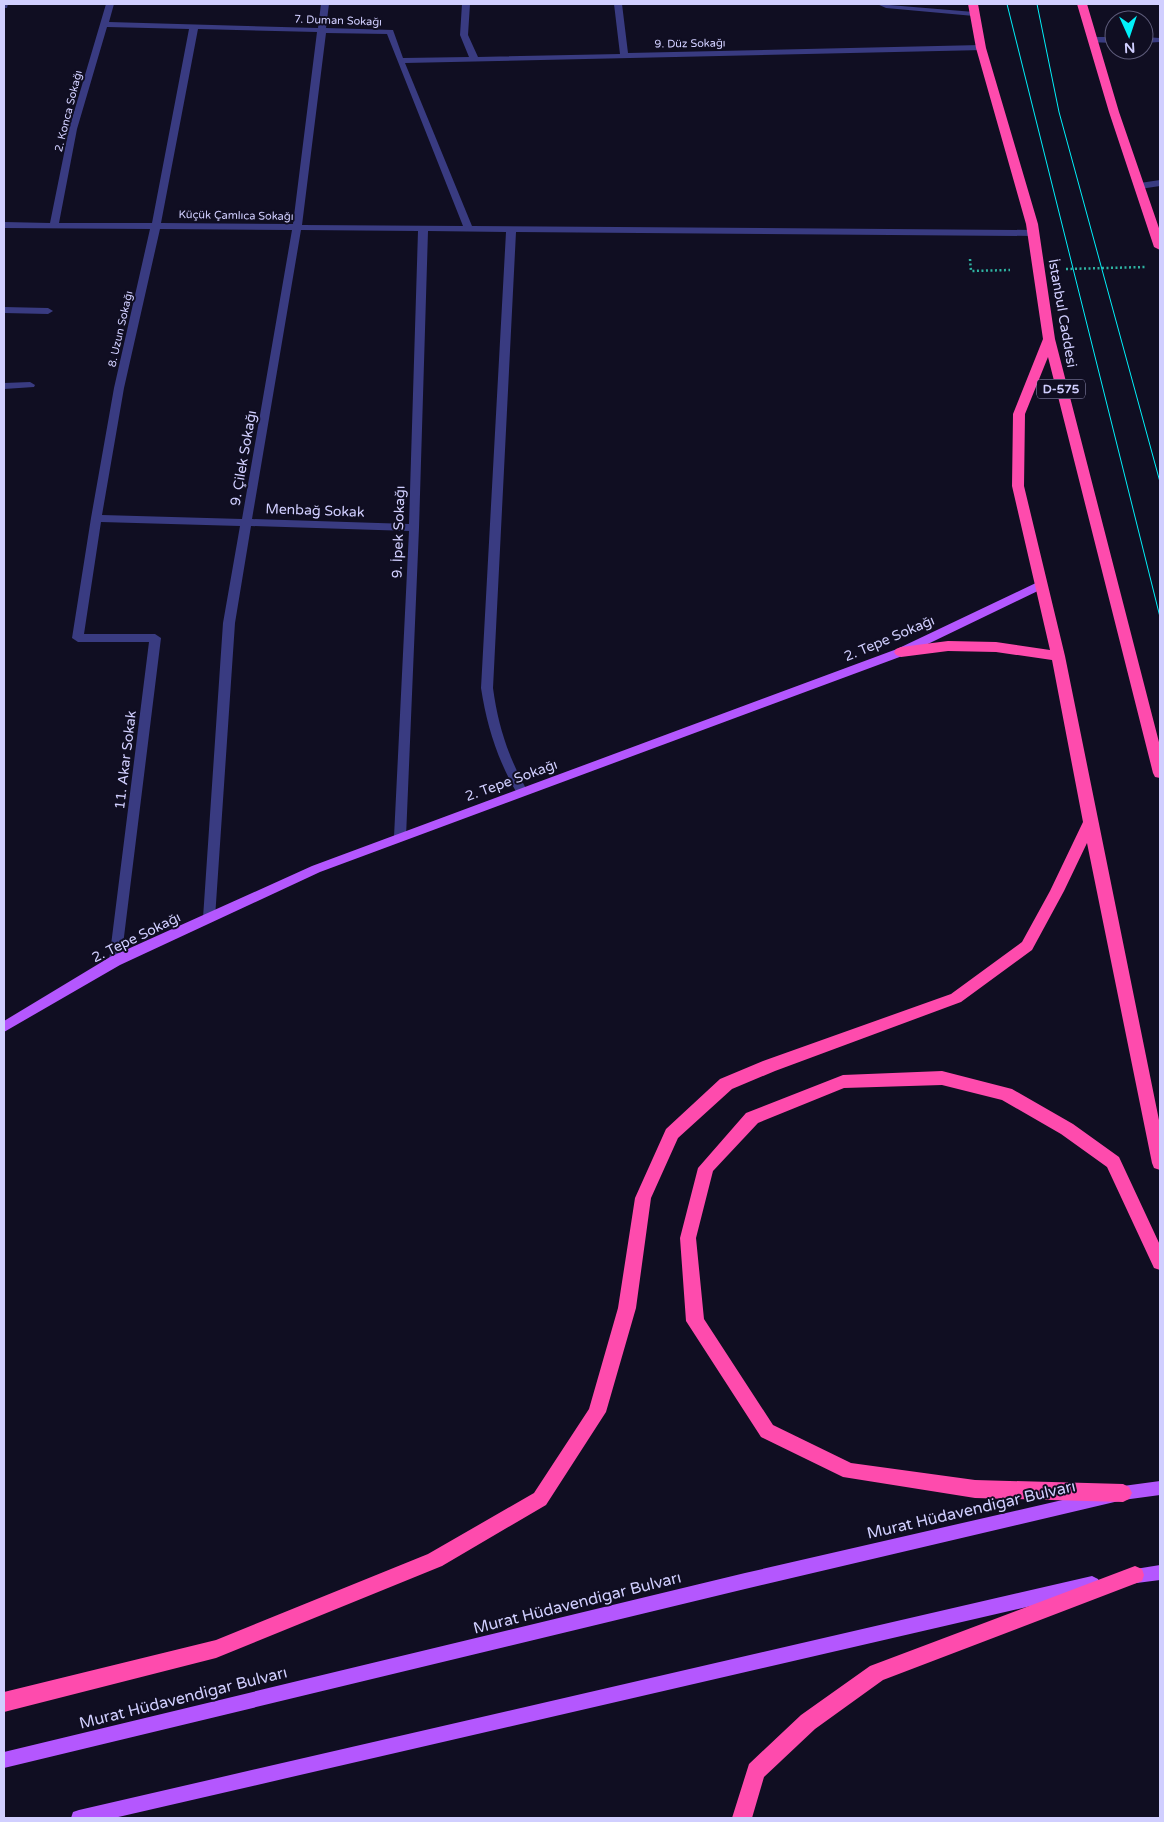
<svg xmlns="http://www.w3.org/2000/svg" width="1164" height="1822" viewBox="0 0 1164 1822" font-family="'Varela Round',sans-serif">
<style>
.lines{fill:none;stroke-linecap:round;stroke-linejoin:round}
.path{stroke:#2fb3a2;stroke-width:2.5;stroke-dasharray:2 2.5;stroke-linecap:butt}
.minor{fill:#393b81;fill-rule:evenodd}
.major{fill:#b457fe;fill-rule:evenodd}
.highway{fill:#fe4bad;fill-rule:evenodd}
.tram{stroke:#01f1f9;stroke-width:1}
.labels{text-anchor:middle;stroke-width:4;stroke-linejoin:round;paint-order:stroke}
.far-street-label{font-size:11px;fill:#d1cfff;stroke:#100e22}
.shield{fill:#100e22;stroke:#9795bd;stroke-width:1}
.shield-label{font-size:12px;font-weight:bold;fill:#d1cfff}
.street-label{font-size:14px;fill:#d1cfff;stroke:#100e22}
.near-street-label{font-size:16px;fill:#d1cfff;stroke:#100e22}
</style>
<rect width="100%" height="100%" fill="#100e22"/>
<g class="lines">
<g class="path">
<path d="M970 259 971 271 1010 270"/>
<path d="M1066 269 1145 267"/>
</g>
<g class="minor">
<path d="M4 4H8L7 8H4Z"/>
<path d="M106 4H114L109 22 318 28 321 4H329L326 28 393 30 403 58 469 57 460 35 462 4H470L468 35 478 57 620 54 614 4H622L628 53 981 45 985 48 984 50 405 63 472 226 1034 230 1039 233 1034 236 516 232 493 688C498 726 509 759 528 792L522 796 518 795C498 761 487 727 481 688L506 232 428 231 419 528 406 837 404 840H396L394 837 409 531 251 526 235 623 215 918 213 921H205L203 918 223 623 240 526 101 522 84 634H155L161 638 121 961 120 965H110L109 961 149 642H78L72 638 91 518 114 388 150 229 4 228V222L50 223 69 129ZM107 27 189 29 152 223H59L77 129ZM198 29 317 32 293 224 161 223ZM326 33 387 34 463 226 302 225ZM160 229 292 230 242 519 102 515 124 388ZM301 230 418 231 409 524 252 519Z"/>
<path d="M877 4 974 12 978 14 974 16 886 8Z"/>
<path d="M1092 37H1114V43L1089 42V38Z"/>
<path d="M1144 37 1160 38V42L1144 43Z"/>
<path d="M1160 180V186L1140 189 1135 186 1140 183Z"/>
<path d="M4 307 48 308 53 311 48 314 4 313Z"/>
<path d="M30 382 35 385 34 387 4 389V383Z"/>
</g>
<g class="major">
<path d="M1040 581 1044 582 1045 585 1044 588 905 655 320 872 120 965 4 1032V1021L110 957 312 866 897 649Z"/>
<path d="M1160 1481V1495L1123 1500 745 1589 4 1768V1752L745 1573 1123 1486Z"/>
<path d="M1160 1565V1580L1129 1584 1123 1581 1121 1576 1123 1571Z"/>
<path d="M1092 1576 1098 1579 1100 1584 1098 1589 1092 1592 114 1818H71L73 1812 79 1810Z"/>
</g>
<g class="highway">
<path d="M968 4H978L986 48 1038 224 1055 339 1160 746V778L1155 777 1153 773 1048 357 1025 414 1024 486 1065 656 1160 1125V1170L1154 1168 1152 1163 1087 843 1064 891 1032 950 961 1002 775 1071 732 1089 678 1138 651 1198 636 1308 606 1412 546 1505 442 1566 216 1658 4 1712V1692L216 1640 428 1554 534 1493 589 1409 618 1308 635 1198 666 1129 720 1079 763 1061 951 994 1022 942 1050 891 1083 822 1052 660 996 652 948 651 901 657 896 655 894 652 896 649 901 647 948 641 996 642 1050 650 1012 486 1013 414 1043 339 1026 224 976 48Z"/>
<path d="M1077 4H1087L1119 112 1160 231V250L1154 247 1109 112Z"/>
<path d="M942 1071 1012 1089 1073 1124 1119 1157 1160 1245V1270L1154 1268 1107 1167 1061 1134 1002 1100 942 1085 844 1088 758 1123 713 1171 696 1238 704 1319 773 1425 851 1463 975 1480 1123 1484 1129 1487 1132 1493 1129 1499 1123 1502 975 1498 843 1477 761 1437 686 1321 680 1238 698 1168 746 1113 843 1075Z"/>
<path d="M1135 1566 1142 1569 1144 1575 1142 1581 883 1680 815 1729 764 1777 752 1818H732L749 1764 801 1715 870 1666Z"/>
</g>
<g class="tram">
<path d="M1007 4 1160 617"/>
<path d="M1037 4 1059 112 1160 482"/>
</g>
</g>
<g class="labels">
<g class="far-street-label">
<text transform="translate(338 20) rotate(2)" y="4">7. Duman Sokağı</text>
<text transform="translate(690 43) rotate(-1)" y="4">9. Düz Sokağı</text>
<text transform="translate(68 111) rotate(-76)" y="4">2. Konca Sokağı</text>
<text transform="translate(236 215) rotate(1)" y="4">Küçük Çamlıca Sokağı</text>
<text transform="translate(120 329) rotate(-77)" y="4">8. Uzun Sokağı</text>
</g>
<rect class="shield" x="1037" y="379.5" width="48" height="19" rx="4"/>
<g class="shield-label">
<text x="1061" y="393">D-575</text>
</g>
<g class="street-label">
<text transform="translate(1063 313) rotate(80)" y="5">İstanbul Caddesi</text>
<text transform="translate(243 458) rotate(-80)" y="5">9. Çilek Sokağı</text>
<text transform="translate(315 510) rotate(2)" y="5">Menbağ Sokak</text>
<text transform="translate(398 532) rotate(-88)" y="5">9. İpek Sokağı</text>
<text transform="translate(889 638) rotate(-23)" y="5">2. Tepe Sokağı</text>
<text transform="translate(125 760) rotate(-83)" y="5">11. Akar Sokak</text>
<text transform="translate(511 780) rotate(-20)" y="5">2. Tepe Sokağı</text>
<text transform="translate(136 937) rotate(-26)" y="5">2. Tepe Sokağı</text>
</g>
<g class="near-street-label">
<text transform="translate(971 1509) rotate(-13)" y="6">Murat Hüdavendigar Bulvarı</text>
<text transform="translate(577 1602) rotate(-14)" y="6">Murat Hüdavendigar Bulvarı</text>
<text transform="translate(183 1697) rotate(-14)" y="6">Murat Hüdavendigar Bulvarı</text>
</g>
</g>
<rect width="1164" height="1822" fill="none" stroke="#d1cfff" stroke-width="10"/>
<g transform="translate(1129 35) rotate(177)"><circle r="24" fill="#100e22" stroke="#5d5b7a"/>
<path d="M0-4L9 19L0 12L-9 19Z" fill="#01f1f9"/>
<text y="-8" font-size="14" font-weight="bold" text-anchor="middle" fill="#d1cfff">N</text>
</g>
</svg>
